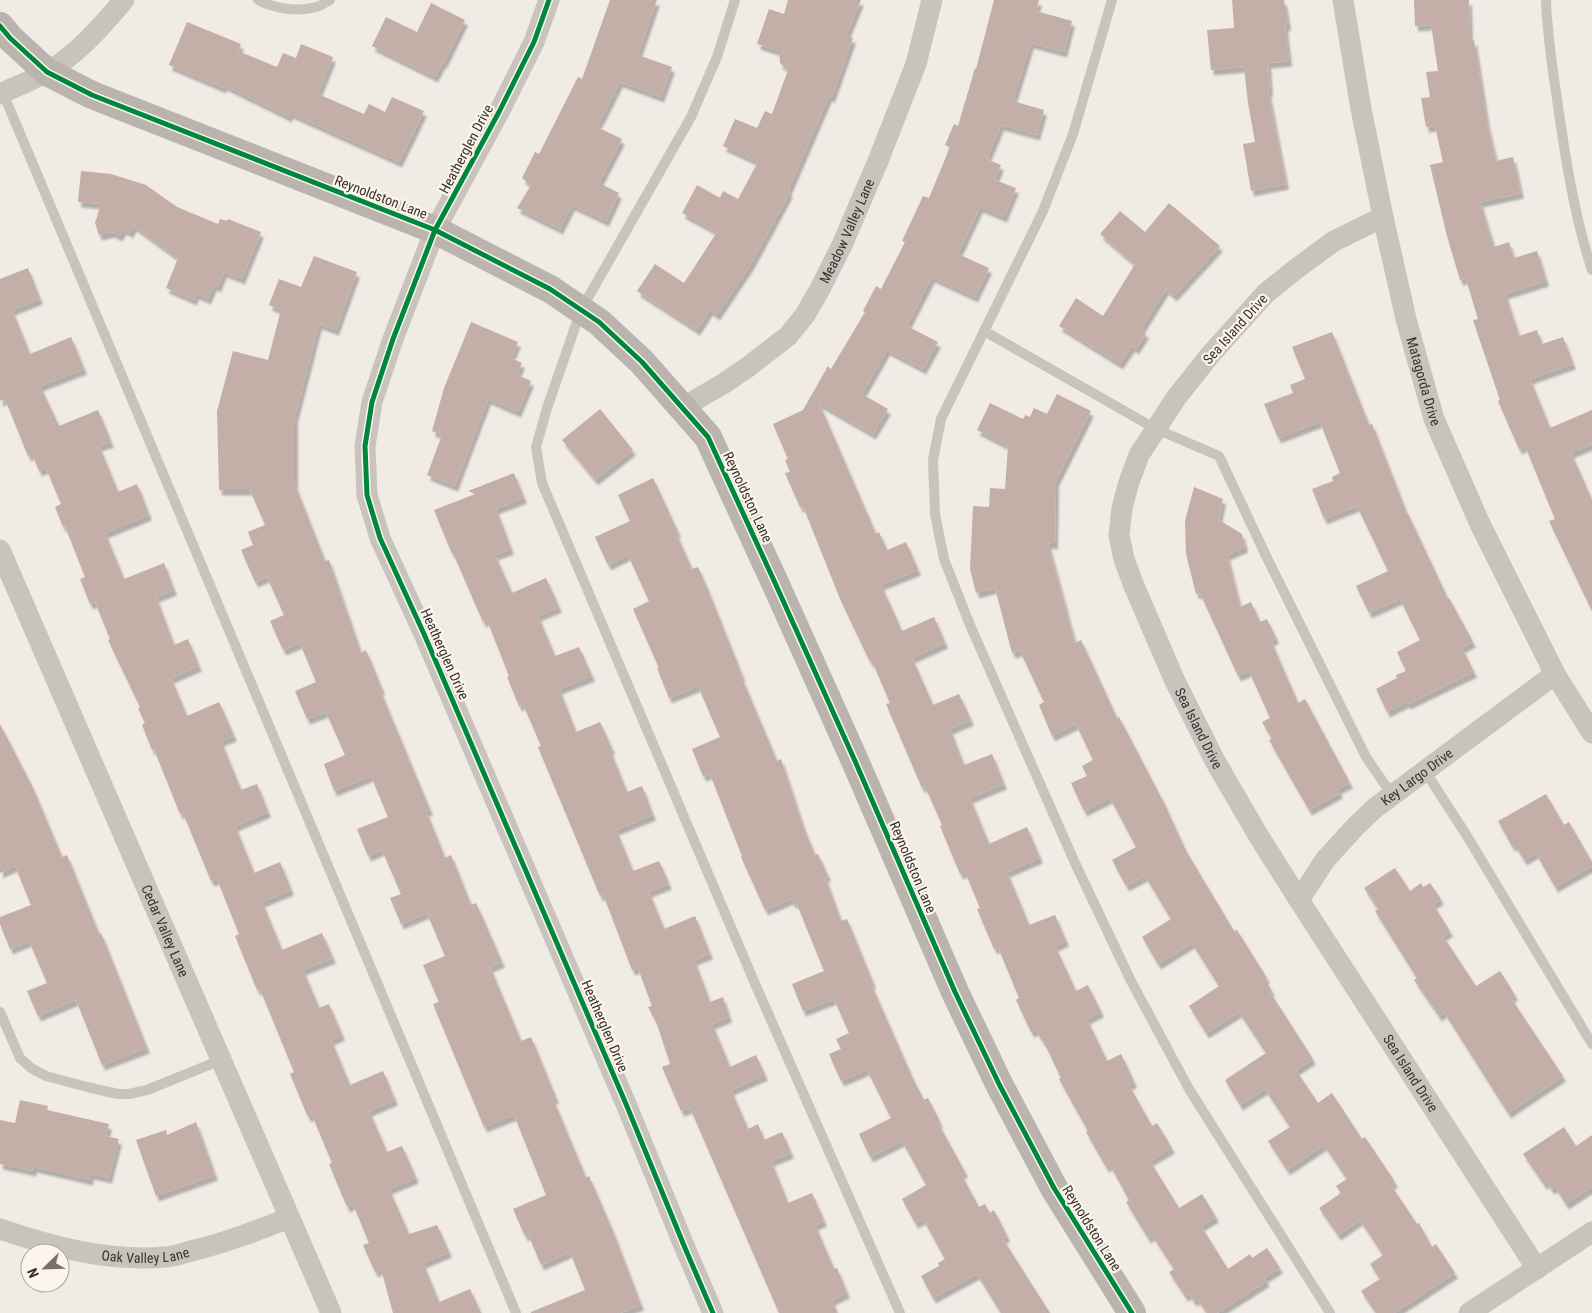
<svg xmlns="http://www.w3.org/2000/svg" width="1592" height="1313" viewBox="0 0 1592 1313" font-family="'Roboto Condensed',sans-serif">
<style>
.building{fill:#c3afa7;filter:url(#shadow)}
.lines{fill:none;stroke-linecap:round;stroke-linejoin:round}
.lane{stroke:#c9c3be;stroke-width:10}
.street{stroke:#c9c3be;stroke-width:21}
.secondary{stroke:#bab3ae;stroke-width:28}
.cycleway-casing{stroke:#fbf5ee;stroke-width:8}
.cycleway{stroke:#00873e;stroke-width:5}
.labels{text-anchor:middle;stroke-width:4.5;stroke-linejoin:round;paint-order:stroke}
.street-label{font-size:14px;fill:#3b302b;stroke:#fbf5ee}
</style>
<defs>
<filter id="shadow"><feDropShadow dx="3" dy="5.5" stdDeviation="1" flood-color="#0004"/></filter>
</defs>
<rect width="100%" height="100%" fill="#f0ebe5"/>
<g class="building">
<path d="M610 0H657L638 55 672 67 661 97 620 82 597 127 622 139 599 183 619 193 606 221 572 205 560 229 517 208 531 185 522 178 535 152 539 154 578 77 582 79Z"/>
<path d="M788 0H861L846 36 853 38 832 97 829 96 788 191 790 192 751 264 717 315 710 310 697 330 637 291 655 264 684 283 717 232 682 213 697 185 720 198 723 191 738 199 758 162 723 146 735 119 757 128 765 111 772 114 788 70 780 63 779 51 757 44 769 9 784 14Z"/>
<path d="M994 0H1039L1036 11 1072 21 1064 52 1031 43 1013 101 1044 110 1037 135 1001 125 987 159 1001 165 995 180 1016 188 1004 217 980 207 958 254 989 268 975 297 932 277 907 326 938 342 923 369 887 350 862 394 888 409 873 434 819 403 876 534 879 532 887 550 906 542 918 570 881 585 902 631 934 617 945 643 912 658 933 705 959 694 971 720 950 729 964 765 992 754 1004 784 970 798 989 844 1027 827 1040 858 1007 872 1029 925 1055 915 1066 941 1055 946 1076 991 1088 985 1101 1012 1087 1019 1107 1061 1121 1054 1134 1082 1129 1085 1152 1126 1157 1123 1172 1148 1150 1161 1179 1208 1202 1194 1216 1217 1201 1226 1228 1269 1250 1254 1252 1258 1267 1248 1280 1268 1264 1278 1267 1281 1217 1313H1207L1197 1299 1194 1301 1189 1294 1185 1296 1169 1272 1174 1269 1152 1235 1148 1238 1126 1202 1129 1200 1110 1165 1106 1167 1086 1132 1088 1131 1059 1079 1061 1078 1043 1040 1042 1041 1036 1030 1031 1032 1016 1000 1019 998 998 947 994 949 977 909 980 908 965 872 960 874 940 826 942 825 925 786 922 788 886 704 890 703 872 661 870 662 841 601 803 506 800 507 785 473 790 472 785 460 788 459 773 424 803 410 828 366 831 369 865 312 863 311 876 286 881 289 905 242 902 241 923 196 929 198 950 147 945 145 954 124 958 126 975 68 976 69Z"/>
<path d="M1232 0H1284L1288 25 1285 26 1289 61 1268 63 1270 91H1268L1286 184 1251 191 1243 144 1255 142 1248 103 1244 67 1211 70 1207 30 1234 28Z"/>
<path d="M1414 0H1469L1470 41 1474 40 1487 123 1496 161 1513 157 1521 193 1480 202 1494 247 1509 242 1514 258 1537 251 1546 281 1505 294 1519 336 1537 330 1542 344 1563 337 1573 364 1530 379 1550 428 1592 410V444L1571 453 1592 500V611L1549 521 1555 519 1525 446 1519 449 1498 401 1500 400 1473 320 1478 319 1466 279 1460 280 1447 236 1430 165 1443 162 1435 126 1426 127 1421 98 1430 97 1426 72 1438 71 1431 25 1415 26Z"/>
<path d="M431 3 465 20 444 63 443 62 435 77 372 46 386 17 417 32Z"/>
<path d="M187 22 241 44 238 51 277 67 283 53 296 58 301 44 333 57 318 94 364 114 369 104 385 112 392 97 424 111 399 162 290 113 289 117 224 85 223 88 169 65Z"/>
<path d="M81 171 111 174 146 185 177 207 218 224 220 219 227 221 228 219 261 232 242 279 224 272 218 287 214 285 208 299 196 294 194 300 166 288 178 258 134 226 130 233 124 229 119 236 112 232 99 235 95 223 101 204 78 202Z"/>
<path d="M1169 203 1220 246 1174 296 1166 289 1141 329 1146 333 1136 349 1132 346 1120 364 1059 326 1076 298 1103 316 1135 264 1100 234 1120 211 1145 232Z"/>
<path d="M314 256 357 272 336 330 319 324 295 417V485L325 561 329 560 361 653 366 650 382 689 380 690 430 810 426 811 445 858 451 855 471 905 476 903 502 962 490 967 521 1041 531 1037 556 1098 553 1099 586 1178 589 1176 614 1234 641 1305 620 1313H531V1312L585 1290 570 1252 541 1265 528 1234 525 1236 513 1209 546 1195 514 1115 484 1127 433 1004 439 1002 423 965 445 956 427 913 401 924 390 898 401 894 382 850 368 856 357 829 388 817 371 776 334 791 324 764 345 755 326 712 307 719 295 691 316 682 300 643 283 650 270 621 284 615 267 577 255 582 241 550 253 545 248 532 265 525 250 490H219L217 411 233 351 268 360 281 310 269 305 279 279 301 287Z"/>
<path d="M28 268 40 299 12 310 30 354 71 337 84 369 40 386 59 426 98 410 111 442 99 446 118 492 137 484 149 515 105 533 124 579 164 563 174 590 156 597 174 645 188 639 199 666 171 678 187 716 219 702 234 736 221 741 241 790 257 784 268 812 235 826 254 873 280 862 291 890 262 902 282 950 322 933 333 958 303 970 319 1008 329 1004 342 1035 331 1040 350 1085 383 1071 395 1100 369 1111 387 1152 402 1146 416 1178 389 1189 409 1234 437 1225 449 1252 423 1263 439 1302 470 1289 481 1313H393L381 1269 375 1272 363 1245 369 1243 353 1204 347 1207 329 1164 332 1163 312 1115 308 1117 290 1074 294 1072 260 989 257 990 235 936 239 934 217 879 211 881 183 813 180 814 154 749 152 750 142 725 145 723 138 708 140 707 108 640 110 639 95 602 90 604 80 579 85 577 65 526 63 527 55 507 61 504 46 468 39 471 32 454 28 456 5 399 0 401V279Z"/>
<path d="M471 322 518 342 511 358 522 363 517 375 531 381 518 412 488 399 455 486 427 475 442 435 432 431 444 388Z"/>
<path d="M1332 332 1369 425 1372 424 1407 514H1408L1448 599 1449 598 1473 642 1462 648 1474 672 1408 704 1407 702 1387 712 1376 689 1397 678 1396 675 1406 671 1397 652 1420 640 1400 599 1369 613 1356 586 1388 571 1357 506 1324 519 1312 489 1333 481 1332 477 1340 473 1320 422 1278 438 1264 404 1293 393 1290 385 1305 379 1292 347Z"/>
<path d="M1057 394 1091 411 1056 481 1055 544 1048 543 1075 643 1081 640 1117 718 1119 717 1164 803 1185 849 1234 931 1237 930 1267 978 1265 980 1272 991 1270 992 1313 1059 1296 1070 1318 1103 1332 1093 1362 1139 1365 1137 1395 1182 1391 1185 1417 1224 1419 1223 1432 1247 1436 1244 1455 1273 1394 1313H1376L1361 1291 1380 1279 1370 1264 1383 1255 1360 1220 1338 1235 1319 1208 1341 1193 1336 1186 1347 1179 1324 1145 1287 1170 1268 1141 1290 1127 1265 1089 1240 1105 1225 1080 1266 1053 1239 1012 1206 1033 1189 1006 1219 986 1192 943 1158 964 1142 937 1171 919 1145 876 1126 886 1112 860 1136 847 1110 798 1084 811 1071 783 1087 776 1082 766 1093 760 1076 724 1052 736 1039 705 1044 702 1020 651 1012 653 995 588 976 593 970 569 973 506 989 507 990 488 1005 489 1008 446 977 430 990 403 1023 419 1025 415 1030 417 1034 408 1047 414Z"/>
<path d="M600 409 633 450 595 480 562 440Z"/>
<path d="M514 473 524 498 496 509 511 549 495 555 512 593 546 578 559 607 538 616 555 656 579 647 592 676 559 689 576 732 600 722 612 749 610 750 627 792 642 786 653 815 616 830 633 871 659 861 669 884 649 892 664 929 695 916 710 954 694 960 710 1002 723 997 729 1017 712 1024 730 1067 756 1055 765 1075 731 1090 748 1129 758 1124 764 1140 782 1132 791 1153 771 1161 788 1203 812 1193 824 1221 815 1225 834 1269 837 1268 847 1293 832 1300 837 1313H779L690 1108 681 1111 662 1067 670 1064 657 1024 648 1007 652 1006 638 968 632 970 603 894 600 896 538 747 541 746 523 704 519 706 507 677 509 676 487 620 483 622 453 553 452 554 434 510 475 494 468 491Z"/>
<path d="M653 478 678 532 676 533 692 569 698 567 708 590 742 675 741 676 777 761 781 759 803 826 815 855 818 854 828 876 825 877 841 921 847 919 873 983 871 984 913 1079 924 1100 928 1098 940 1122 938 1123 965 1172 961 1174 979 1207 985 1204 990 1213 994 1210 1007 1236 1003 1239 1050 1313H1001L977 1274 933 1298 921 1276 939 1266 938 1263 945 1259 923 1219 915 1223 902 1199 926 1185 902 1141 870 1157 859 1134 891 1118 867 1070 841 1081 829 1054 841 1049 836 1039 849 1033 834 999 803 1011 792 984 824 971 796 902 793 903 791 899 765 910 741 857 742 856 710 774 703 776 692 749 720 737 698 686 669 698 657 668H659L633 609 649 601 628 555 608 565 595 537 630 521 618 495Z"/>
<path d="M1194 487 1223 499 1219 520 1242 534 1245 547 1227 555 1240 607 1251 602 1260 622 1267 619 1276 638 1271 641 1298 703 1305 699 1350 783 1338 789 1340 793 1309 810 1269 740 1272 739 1262 722 1270 718 1249 671 1238 676 1200 593 1196 594 1186 554 1185 521Z"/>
<path d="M0 724 32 786 62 857 67 855 99 934 101 933 147 1048 102 1065 76 1000 38 1016 27 991 47 983 29 941 10 949 0 924V917L31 905 15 866 0 873Z"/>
<path d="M1546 794 1564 825 1569 822 1592 862V866L1555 887 1536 853 1524 860 1515 845 1512 846 1498 821Z"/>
<path d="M1395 868 1410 891 1421 883 1423 887 1430 883 1441 899 1433 904 1450 931 1443 936 1476 986 1500 971 1515 995 1511 998 1563 1076 1508 1113 1444 1012 1439 1016 1414 980 1417 978 1375 911 1378 909 1364 888Z"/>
<path d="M20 1100 48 1106 47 1110 109 1124 106 1136 119 1139 109 1178 91 1174 90 1180 34 1167 33 1171 0 1164V1120L15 1123Z"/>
<path d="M196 1122 215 1175 156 1196 136 1140 166 1130 167 1135Z"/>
<path d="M1564 1127 1576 1146 1592 1135V1187L1566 1204 1555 1187 1551 1189 1547 1182 1544 1184 1523 1154Z"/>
</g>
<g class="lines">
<g class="lane">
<path d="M258 0C274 9 298 12 316 7 321 6 326 2 330 0"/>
<path d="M735 0 717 57 691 117 581 310 547 408 536 447 542 483 756 986 900 1313"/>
<path d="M1112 0 1073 134 1043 211 941 419 933 460 935 514 944 559 970 625 1075 863 1131 981 1189 1089 1330 1313"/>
<path d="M1546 0C1547 33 1552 66 1557 99 1565 156 1574 215 1592 270"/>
<path d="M3 93 516 1313"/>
<path d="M984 331 1156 429 1219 456 1268 560 1366 757 1392 795"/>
<path d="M1425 771 1467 836 1592 1044"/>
<path d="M0 1012 20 1058 31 1068 46 1076 87 1087 118 1094H129L147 1090 221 1060"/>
</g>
<g class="street">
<path d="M549 0 534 42 499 112 435 230 393 339 372 402 365 446 367 495 380 538 424 634 626 1104 685 1248 713 1313"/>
<path id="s1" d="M1343 0 1361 109 1383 217 1406 319 1434 419 1480 524 1555 674 1592 733"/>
<path d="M0 94C15 87 31 81 45 73 76 56 102 26 124 0"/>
<path id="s2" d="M1383 217 1334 241 1296 269 1265 294 1211 354 1176 398 1139 455 1129 482 1122 508 1119 535 1124 559 1134 586 1174 679 1215 761 1258 835 1299 900 1537 1269"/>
<path id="s3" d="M683 407 723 384 748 367 788 336 805 315 820 289 842 245 878 161 916 64 932 0"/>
<path id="s4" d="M0 550 331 1313"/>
<path id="s5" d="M1299 900 1325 860 1356 826 1375 808 1555 674"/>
<path id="s6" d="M0 1229C52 1247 109 1262 165 1257 173 1257 183 1253 191 1251 225 1243 256 1231 289 1218"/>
<path d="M1469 1313 1592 1232"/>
</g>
<path class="secondary" d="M0 26 10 38 47 72 92 95 435 230 550 289 599 322 642 362 708 437 776 585 855 761 955 992 1000 1086 1054 1188 1132 1313"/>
<g class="cycleway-casing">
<g id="cycleway">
<path d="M549 0 534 42 499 112 435 230 393 339 372 402 365 446 367 495 380 538 424 634 626 1104 685 1248 713 1313"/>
<path d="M0 26 10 38 47 72 92 95 435 230 550 289 599 322 642 362 708 437 776 585 855 761 955 992 1000 1086 1054 1188 1132 1313"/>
</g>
</g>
<use href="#cycleway" class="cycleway"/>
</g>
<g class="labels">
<g class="street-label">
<text transform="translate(466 149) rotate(-62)" y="5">Heatherglen Drive</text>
<text transform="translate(381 197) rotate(21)" y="5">Reynoldston Lane</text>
<text dy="5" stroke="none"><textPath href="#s3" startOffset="248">Meadow Valley Lane</textPath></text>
<text transform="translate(1235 329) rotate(-48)" y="5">Sea Island Drive</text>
<text dy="5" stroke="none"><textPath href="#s1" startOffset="390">Matagorda Drive</textPath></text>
<text transform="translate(748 497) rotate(65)" y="5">Reynoldston Lane</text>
<text transform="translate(445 654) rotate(66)" y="5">Heatherglen Drive</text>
<text dy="5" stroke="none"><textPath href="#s2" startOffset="639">Sea Island Drive</textPath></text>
<text dy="5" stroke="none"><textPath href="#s5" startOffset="172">Key Largo Drive</textPath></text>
<text transform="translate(913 867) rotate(67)" y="5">Reynoldston Lane</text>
<text dy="5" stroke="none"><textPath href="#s4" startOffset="415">Cedar Valley Lane</textPath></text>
<text transform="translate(605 1026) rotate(67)" y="5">Heatherglen Drive</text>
<text dy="5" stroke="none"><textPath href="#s2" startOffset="1044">Sea Island Drive</textPath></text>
<text transform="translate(1092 1228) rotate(58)" y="5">Reynoldston Lane</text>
<text dy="5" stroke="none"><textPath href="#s6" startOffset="149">Oak Valley Lane</textPath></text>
</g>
</g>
<g transform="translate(45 1268) rotate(247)"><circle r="24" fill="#fbf5ee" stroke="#aea6a0"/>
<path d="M0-4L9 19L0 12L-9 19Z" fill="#7a716c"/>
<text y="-8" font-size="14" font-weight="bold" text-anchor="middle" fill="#3b302b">N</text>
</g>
</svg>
